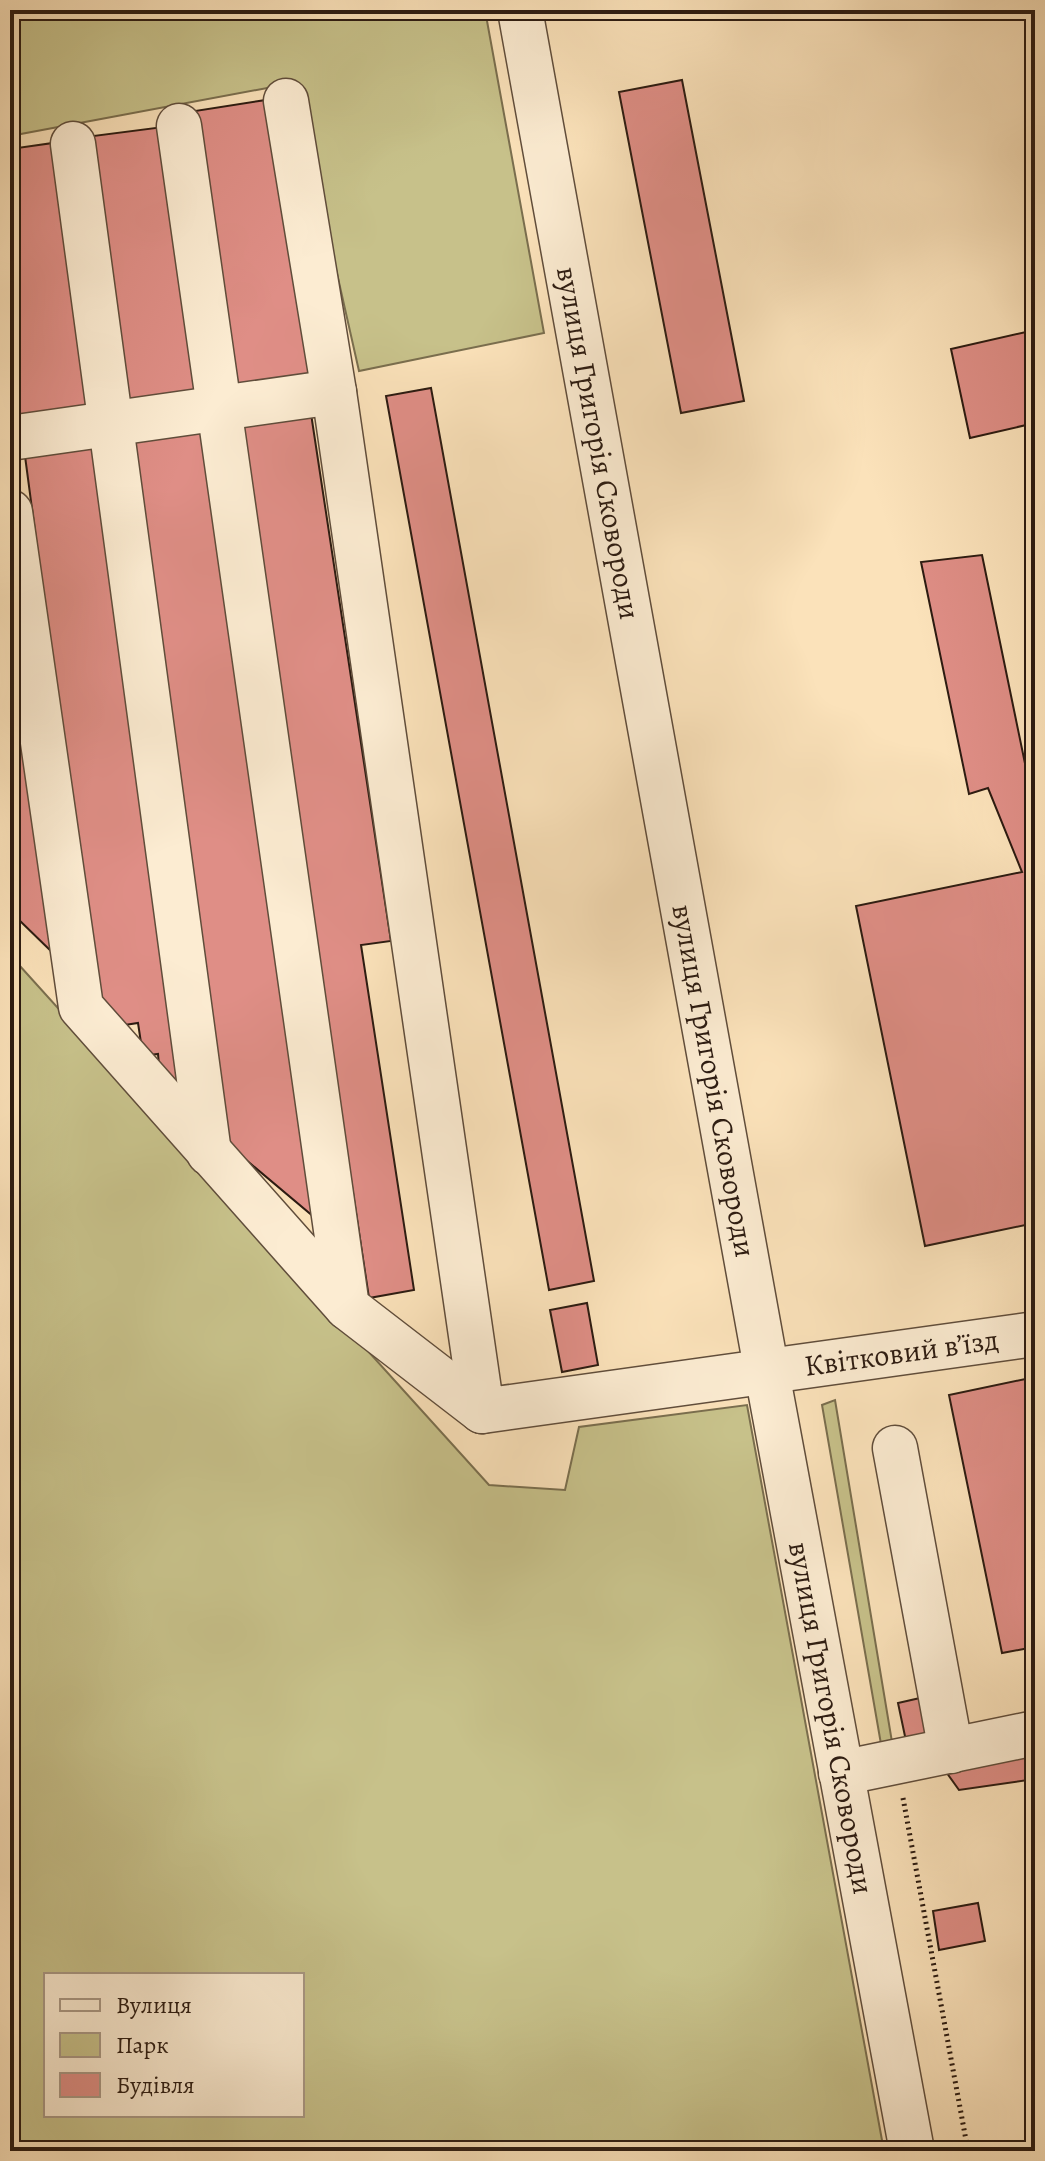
<svg xmlns="http://www.w3.org/2000/svg" width="1045" height="2161" viewBox="0 0 1045 2161" font-family="Alegreya,serif">
<style>
.green{fill:#c7c18a;stroke:#7a6e4e;stroke-width:2;fill-rule:evenodd}
.building{fill:#df8e86;stroke:#2c1b11;stroke-width:2}
.lines{fill:none;stroke-linecap:round;stroke-linejoin:round}
.minor-casing{stroke:#604d3b;stroke-width:47}
.path{stroke:#2c1b11;stroke-width:5;stroke-dasharray:2 4;stroke-linecap:butt}
.minor{stroke:#fcecd2;stroke-width:44}
.labels{text-anchor:middle;stroke-width:6;stroke-linejoin:round;paint-order:stroke}
.street-label{font-size:30px;fill:#2c1b11;stroke:#fcecd2}
</style>
<rect width="100%" height="100%" fill="#fbe2ba"/>
<filter id="stains"><feTurbulence type="fractalNoise" baseFrequency=".0025" numOctaves="4"/><feColorMatrix values="0 0 0 0 .2 0 0 0 0 .09 0 0 0 0 .02 0 0 0 .5 -.17"/></filter>
<radialGradient id="worn" r=".72"><stop offset=".6" stop-color="#630" stop-opacity="0"/><stop offset="1" stop-color="#630" stop-opacity=".3"/></radialGradient>
<g class="green">
<path d="M10 10H485L544 333 359 371 294 83 10 136Z"/>
<path d="M10 955 489 1485 565 1490 579 1427 747 1405 884 2151H10ZM46 1975H302V2115H46Z"/>
<path d="M835 1400 892 1742 881 1744 822 1405Z"/>
</g>
<g class="building">
<path d="M682 80 744 401 681 413 619 92Z"/>
<path d="M266 100 310 380 239 391 195 111Z"/>
<path d="M163 127 199 390 129 400 93 136Z"/>
<path d="M53 143 88 406 19 415 10 350V149Z"/>
<path d="M1035 330V423L970 438 951 349Z"/>
<path d="M431 388 594 1281 549 1290 386 396Z"/>
<path d="M310 407 391 941 361 945 414 1290 369 1298 235 418Z"/>
<path d="M203 422 314 1217 227 1144 129 433Z"/>
<path d="M92 447 183 1087 161 1088 158 1054 143 1056 138 1023 112 1027 96 992 25 456Z"/>
<path d="M982 555 1028 778 1035 796V1223L925 1246 856 906 1022 872 988 788 969 794 921 562Z"/>
<path d="M10 619 55 955 16 917 10 869Z"/>
<path d="M587 1303 598 1365 562 1372 550 1310Z"/>
<path d="M1035 1377V1678L1029 1648 1002 1653 949 1395Z"/>
<path d="M920 1698 928 1736 906 1741 898 1703Z"/>
<path d="M1035 1749V1779L959 1790 939 1762Z"/>
<path d="M978 1903 985 1941 939 1950 933 1911Z"/>
</g>
<g class="lines">
<g class="minor-casing">
<g id="minor">
<path id="s1" d="M520 10 767 1373 912 2151"/>
<path id="s2" d="M286 101 334 392 482 1411 1035 1334"/>
<path d="M179 126 347 1307 482 1411"/>
<path d="M73 144 209 1153"/>
<path d="M10 438 334 392"/>
<path d="M10 512 81 1007 347 1307"/>
<path d="M895 1448 951 1751"/>
<path d="M841 1773 1035 1733"/>
</g>
</g>
<path class="path" d="M903 1798 968 2151"/>
<use href="#minor" class="minor"/>
</g>
<g class="labels">
<g class="street-label">
<text dy="10" stroke="none"><textPath href="#s1" startOffset="440">вулиця Григорія Сковороди</textPath></text>
<text dy="10" stroke="none"><textPath href="#s1" startOffset="1088">вулиця Григорія Сковороди</textPath></text>
<text dy="10" stroke="none"><textPath href="#s2" startOffset="1748">Квітковий в’їзд</textPath></text>
<text dy="10" stroke="none"><textPath href="#s1" startOffset="1736">вулиця Григорія Сковороди</textPath></text>
</g>
</g>
<rect width="1045" height="2161" fill="none" stroke="#fbe2ba" stroke-width="40"/>
<rect x="12" y="12" width="1021" height="2137" fill="none" stroke="#2c1b11" stroke-width="4"/>
<rect x="20" y="20" width="1005" height="2121" fill="none" stroke="#2c1b11" stroke-width="2"/>
<rect x="44" y="1973" width="260" height="144" fill="#fcecd2" stroke="#a99885" stroke-width="2"/>
<rect x="60" y="1999" width="40" height="12" fill="#fcecd2" stroke="#a99885" stroke-width="2"/>
<text x="116" y="2013" font-size="24" fill="#2c1b11">Вулиця</text>
<rect x="60" y="2033" width="40" height="24" fill="#c7c18a" stroke="#a99885" stroke-width="2"/>
<text x="116" y="2053" font-size="24" fill="#2c1b11">Парк</text>
<rect x="60" y="2073" width="40" height="24" fill="#df8e86" stroke="#a99885" stroke-width="2"/>
<text x="116" y="2093" font-size="24" fill="#2c1b11">Будівля</text>
<rect width="100%" height="100%" filter="url(#stains)"/>
<rect width="100%" height="100%" fill="url(#worn)"/>
</svg>
